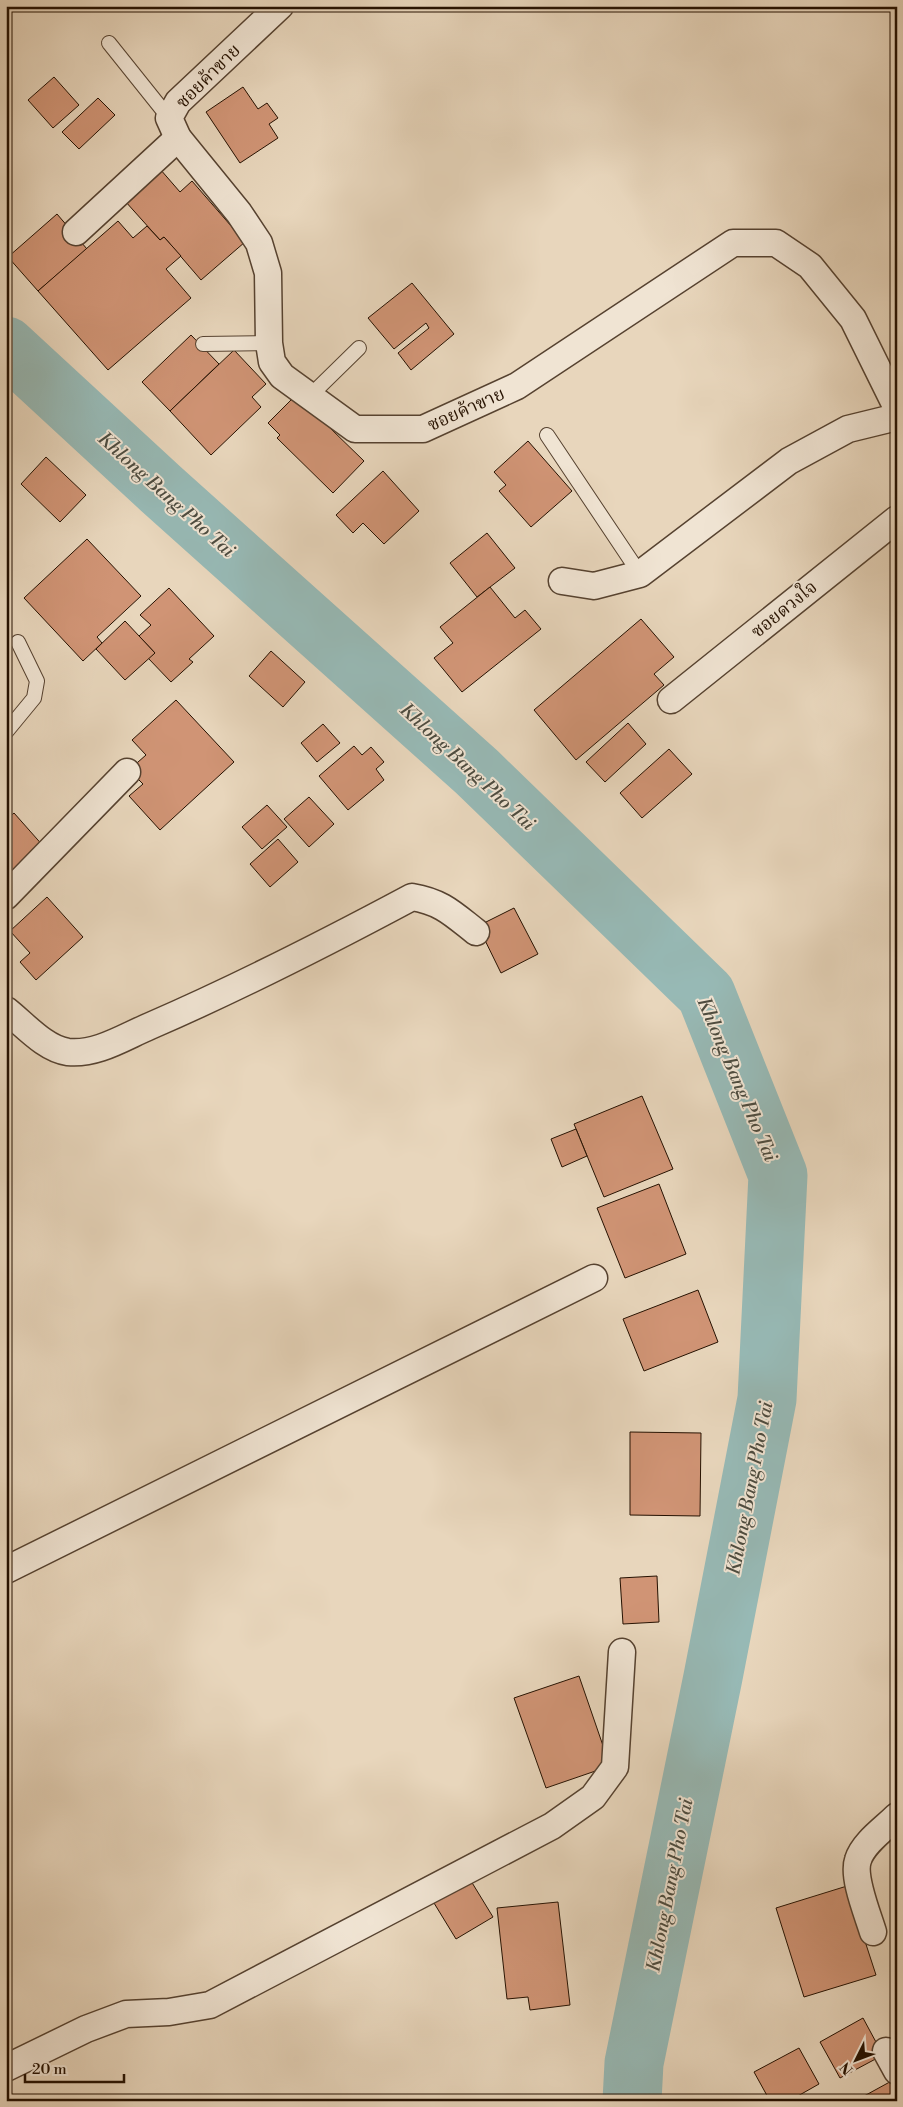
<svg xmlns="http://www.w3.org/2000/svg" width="903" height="2107" viewBox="0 0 903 2107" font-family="'Libre Bodoni','Noto Serif Thai',serif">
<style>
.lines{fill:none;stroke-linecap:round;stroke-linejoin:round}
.river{stroke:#97b9b5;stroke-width:59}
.building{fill:#d09475;stroke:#251101}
.service-casing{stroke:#564230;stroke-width:16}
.minor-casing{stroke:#564230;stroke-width:29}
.service{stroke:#f0e4d3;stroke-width:14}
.minor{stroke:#f0e4d3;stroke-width:26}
.labels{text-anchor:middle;stroke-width:4;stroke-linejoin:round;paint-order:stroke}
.street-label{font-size:18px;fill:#251101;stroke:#f0e4d3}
.water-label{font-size:19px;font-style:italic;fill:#4d4c40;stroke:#f0e4d3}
</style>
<rect width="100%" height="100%" fill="#e8d6bc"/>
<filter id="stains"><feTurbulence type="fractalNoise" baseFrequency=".004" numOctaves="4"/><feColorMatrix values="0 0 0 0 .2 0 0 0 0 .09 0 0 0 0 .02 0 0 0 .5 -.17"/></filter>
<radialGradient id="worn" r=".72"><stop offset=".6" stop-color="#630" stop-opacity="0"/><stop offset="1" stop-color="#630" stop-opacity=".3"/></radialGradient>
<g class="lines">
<path class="river" d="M6 346 161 489 477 772 706 994 778 1175 767 1399 713 1677 634 2063 632 2101"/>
</g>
<g class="building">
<path d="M54 77 79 105 53 128 28 100Z"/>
<path d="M243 87 258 109 267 103 278 118 269 124 278 138 240 163 206 112Z"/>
<path d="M98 98 115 115 79 149 62 132Z"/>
<path d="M160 169 180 192 192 181 245 242 201 280 164 237 160 240 125 201Z"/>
<path d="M57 214 87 249 38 291 8 257Z"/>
<path d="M118 221 133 238 147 226 160 240 164 237 181 256 166 269 191 298 108 370 38 291Z"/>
<path d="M412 283 454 334 411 370 398 353 429 328 426 323 394 349 368 318Z"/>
<path d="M191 335 219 364 170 411 142 382Z"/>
<path d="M234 350 266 384 252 397 261 407 211 455 170 411Z"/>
<path d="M296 395 364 461 333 493 277 438 280 435 268 423Z"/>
<path d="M528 441 572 491 531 527 499 491 506 485 494 472Z"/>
<path d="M46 457 86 495 60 522 21 484Z"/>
<path d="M383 471 419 511 384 544 363 523 353 533 336 515Z"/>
<path d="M487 533 515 568 477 597 450 563Z"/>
<path d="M87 539 141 596 97 637 102 643 83 661 24 598Z"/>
<path d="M490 587 515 618 525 610 541 629 462 692 434 658 453 643 440 627Z"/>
<path d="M169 588 214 636 189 659 193 662 171 682 148 658 155 653 139 636 151 625 140 615Z"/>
<path d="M641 619 674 657 654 674 664 685 576 760 534 710Z"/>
<path d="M125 621 155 653 125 680 96 649Z"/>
<path d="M271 651 305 682 283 707 249 676Z"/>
<path d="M176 700 234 762 160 830 129 796 143 784 129 770 146 755 132 740Z"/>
<path d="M628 723 646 744 605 782 586 762Z"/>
<path d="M323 724 340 743 317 762 301 743Z"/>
<path d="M354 746 362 755 371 747 384 762 376 769 384 780 348 810 319 776Z"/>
<path d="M669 749 692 774 642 818 620 793Z"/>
<path d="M309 797 334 824 309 847 284 819Z"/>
<path d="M267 805 287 827 262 849 242 827Z"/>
<path d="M14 813 45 848 6 884V820Z"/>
<path d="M278 839 298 862 270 887 250 864Z"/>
<path d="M47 897 83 937 36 980 20 962 30 953 10 931Z"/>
<path d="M514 908 538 954 501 973 478 926Z"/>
<path d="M642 1096 673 1169 604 1197 574 1124Z"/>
<path d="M576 1129 587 1156 562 1167 551 1139Z"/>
<path d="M659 1184 686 1254 625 1278 597 1208Z"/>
<path d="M698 1290 718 1342 644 1371 623 1319Z"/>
<path d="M630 1432 701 1433 700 1516 630 1515Z"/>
<path d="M657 1576 659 1622 623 1624 620 1578Z"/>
<path d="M579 1676 610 1766 546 1788 514 1698Z"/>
<path d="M471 1881 493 1917 456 1939 434 1903Z"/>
<path d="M847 1886 876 1975 804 1997 776 1908Z"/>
<path d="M558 1902 570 2005 530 2010 528 1997 507 1999 497 1908Z"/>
<path d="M863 2018 883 2055 840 2078 820 2042Z"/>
<path d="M799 2048 819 2084 789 2101H770L754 2072Z"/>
<path d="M897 2078V2101H855Z"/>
</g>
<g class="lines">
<g class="service-casing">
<g id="service">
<path d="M109 43 169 118"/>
<path d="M203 344 269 343"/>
<path d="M310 396 359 348"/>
<path d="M547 435 640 574"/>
<path d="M6 732 34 698 37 681 18 642"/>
</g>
</g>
<g class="minor-casing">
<g id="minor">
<path d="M280 6 178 102 169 118 178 138 239 213 259 243 268 273 269 343 272 362 282 376 355 429H423L517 386 733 243H776L810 266 853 319 897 408"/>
<path d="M76 232 178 138"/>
<path d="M562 581 594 586 640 574 789 461 848 429 897 417"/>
<path d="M671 700 897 519"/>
<path d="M6 896 127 772"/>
<path d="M6 1010C24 1024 45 1049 68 1052 97 1055 124 1037 150 1026 240 987 326 943 412 897 442 902 453 914 476 932"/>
<path d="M6 1570 594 1278"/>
<path d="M873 1932C868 1915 852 1877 858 1860 863 1843 885 1828 897 1816"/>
<path d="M886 2051 897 2071"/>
<path d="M6 2068 86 2029 126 2014 169 2012 210 2005 552 1826 593 1797 615 1767 622 1652"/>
</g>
</g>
<use href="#service" class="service"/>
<use href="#minor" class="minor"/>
</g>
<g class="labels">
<g class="street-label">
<text transform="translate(208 76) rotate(-45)" y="6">ซอยค้าขาย</text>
<text transform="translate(466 409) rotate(-24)" y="6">ซอยค้าขาย</text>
<text transform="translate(784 609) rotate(-39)" y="6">ซอยดวงใจ</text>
</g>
<g class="water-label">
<text transform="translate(167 494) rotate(42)" y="7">Khlong Bang Pho Tai</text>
<text transform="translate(468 766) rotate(43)" y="7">Khlong Bang Pho Tai</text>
<text transform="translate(738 1079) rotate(67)" y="7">Khlong Bang Pho Tai</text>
<text transform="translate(749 1488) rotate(-79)" y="7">Khlong Bang Pho Tai</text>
<text transform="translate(669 1885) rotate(-79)" y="7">Khlong Bang Pho Tai</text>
</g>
</g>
<rect width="903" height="2107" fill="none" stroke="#e8d6bc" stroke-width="25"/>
<rect x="8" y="8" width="888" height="2092" fill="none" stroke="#251101" stroke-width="2.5"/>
<rect x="12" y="12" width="878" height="2082" fill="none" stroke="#251101"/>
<g transform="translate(856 2060) rotate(228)" stroke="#f0e4d3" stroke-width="4" paint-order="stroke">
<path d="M0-4L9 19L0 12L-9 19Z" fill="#251101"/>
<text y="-8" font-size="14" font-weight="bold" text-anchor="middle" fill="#251101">N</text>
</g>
<path d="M25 2074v8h99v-8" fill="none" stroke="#251101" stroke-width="2.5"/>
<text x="32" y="2074" font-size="15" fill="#251101" stroke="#f0e4d3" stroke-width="4" paint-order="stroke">20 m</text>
<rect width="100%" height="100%" filter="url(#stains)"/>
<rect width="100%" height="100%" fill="url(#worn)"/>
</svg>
